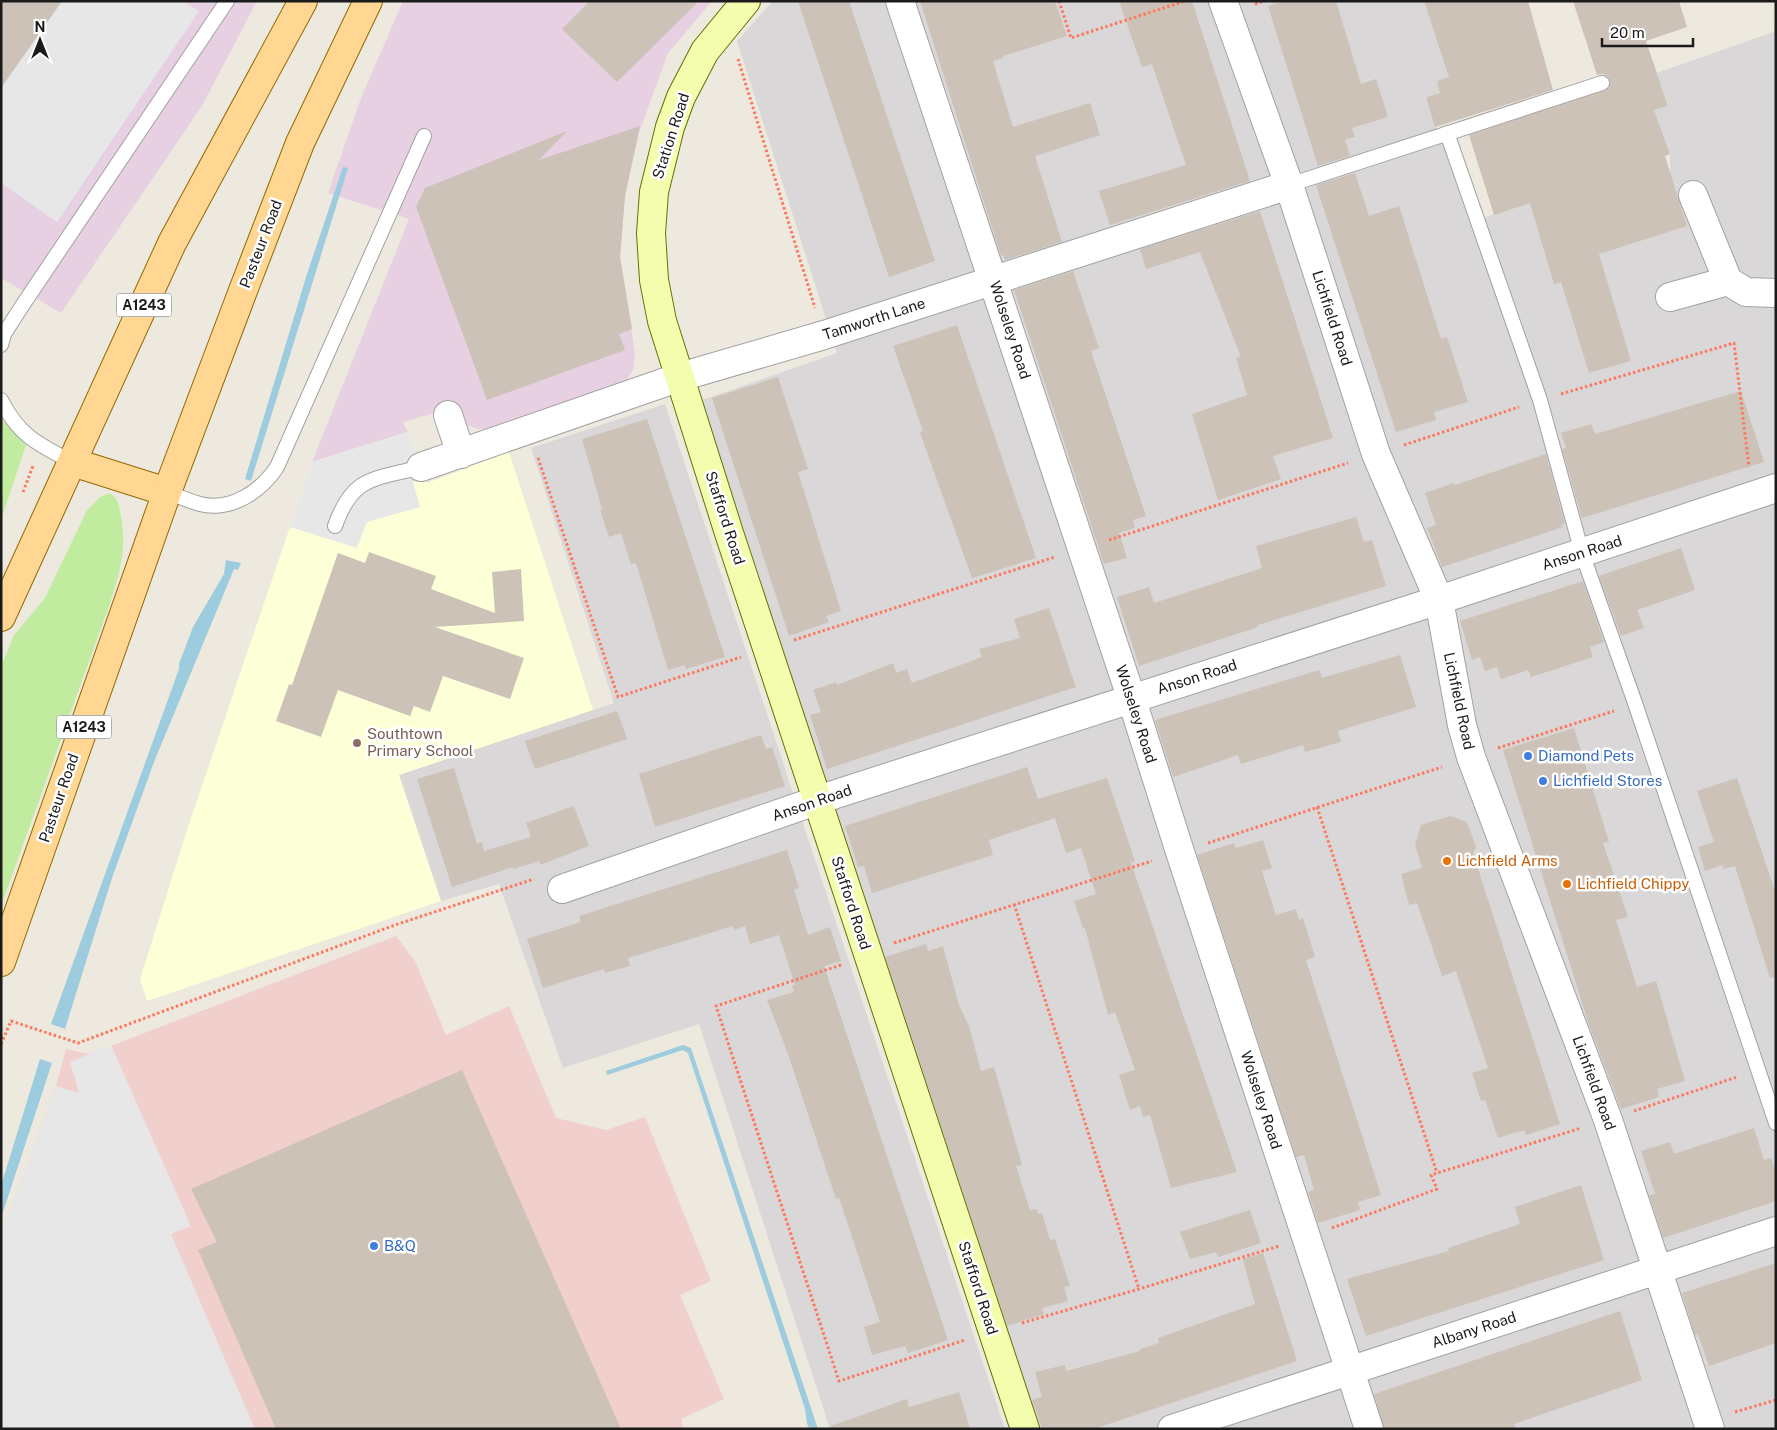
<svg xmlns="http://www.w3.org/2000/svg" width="1777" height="1430" viewBox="0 0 1777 1430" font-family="'Public Sans',sans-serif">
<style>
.residential{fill:#d9d7d7}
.commercial{fill:#f0cfcc}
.industrial{fill:#e7d0e1}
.education{fill:#fdffd6}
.grass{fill:#c1eca0}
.parking{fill:#e7e7e7}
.water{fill:#9cccde}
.building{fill:#cdc2b8}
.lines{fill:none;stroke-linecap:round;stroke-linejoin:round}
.lane-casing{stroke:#a2a2a2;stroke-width:16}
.street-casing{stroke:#a2a2a2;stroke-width:30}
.secondary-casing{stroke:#607300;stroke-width:30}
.primary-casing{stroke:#916900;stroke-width:30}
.path{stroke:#ff785e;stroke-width:3;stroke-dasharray:2.5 2.5;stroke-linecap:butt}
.lane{stroke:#fff;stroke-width:14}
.street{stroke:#fff;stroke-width:28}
.secondary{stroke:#f4fdad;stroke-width:28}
.primary{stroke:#ffd692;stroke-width:28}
.education-dot{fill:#8d6e63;stroke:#fff;stroke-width:2}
.shop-dot{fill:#3f7fe0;stroke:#fff;stroke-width:2}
.food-dot{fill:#e8710a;stroke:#fff;stroke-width:2}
.labels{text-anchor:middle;stroke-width:5;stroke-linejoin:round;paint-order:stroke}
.shield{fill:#fff;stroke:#5f5f5f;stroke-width:1}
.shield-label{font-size:14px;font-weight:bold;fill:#1b1b1b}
.street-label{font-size:15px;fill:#1b1b1b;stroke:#fff}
.education-label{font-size:15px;fill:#785e54;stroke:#fff;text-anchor:start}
.shop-label{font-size:15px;fill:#366cbe;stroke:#fff;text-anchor:start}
.food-label{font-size:15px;fill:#c56008;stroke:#fff;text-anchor:start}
</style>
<rect width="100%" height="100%" fill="#ede9df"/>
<g class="residential">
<path d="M773 1H1424L1450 77 1440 93 1426 97 1470 223 1529 201 1600 192 1670 170V154L1654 110 1668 105 1657 73 1776 31V1429H1038L697 402 837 353 737 41Z"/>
<path d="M665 404 791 787 1005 1429H830L699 1024 563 1068 499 884 441 901 399 775 614 703 531 448Z"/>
</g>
<path class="commercial" d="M396 936 415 961 446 1035 509 1006 556 1118 606 1130 645 1117 711 1281 680 1295 724 1399 681 1419 684 1429H1V1237L56 1086 66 1049 90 1054Z"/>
<g class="industrial">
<path d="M1 1H257L202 106 61 313 1 278Z"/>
<path d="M403 1H712L668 53 639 133 625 196 620 257 635 353 633 370 624 384 490 429H477L467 425 452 408 403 422 408 432 312 462 409 219 328 193 361 98Z"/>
</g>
<path class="education" d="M408 432 427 483 509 452 593 710 399 775 441 901 147 1001 140 979 188 827 312 462Z"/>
<g class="grass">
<path d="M1 419 26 445 1 520Z"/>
<path d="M109 493C119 498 119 506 121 516 127 551 120 572 109 606L1 906V667L14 635 45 598 87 510 100 497Z"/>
</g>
<g class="parking">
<path d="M62 1H183L199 11 57 222 1 183V88Z"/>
<path d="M408 432 424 477 413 482 420 507 367 522 357 548 290 527 312 462Z"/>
<path d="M111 1045 191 1226 171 1234 255 1429H1V1237L56 1086 79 1093 70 1062Z"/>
</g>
<g class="water">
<path d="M343 167 348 168 251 481 245 479 307 274Z"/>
<path d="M226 560 241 563 238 570 234 569 154 762 112 878 65 1029 51 1024 179 669V664L193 627 224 574Z"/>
<path d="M683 1045 691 1048 818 1429H810L807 1424 805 1409 688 1053 683 1050 607 1075 606 1071Z"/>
<path d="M40 1059 52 1063 1 1218V1186Z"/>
</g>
<g class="building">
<path d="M1 1H62L1 88Z"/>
<path d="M590 1H699L617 82 562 29Z"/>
<path d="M798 1H849L935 261 889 277Z"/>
<path d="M920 1H1055L1067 36 1003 56 1004 58 993 61 1013 127 1090 103 1100 135 1035 156 1062 242 1005 260 1004 255 1001 256Z"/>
<path d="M1119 1H1192L1250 181 1110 225 1099 191 1186 165 1152 64 1142 67Z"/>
<path d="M1284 1H1336L1361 84 1376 79 1388 117 1352 128 1355 137 1345 140 1350 156 1318 166 1268 6Z"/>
<path d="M1424 1H1528L1553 90 1435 127 1426 97 1440 93 1437 81 1449 77Z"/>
<path d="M1573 1H1679L1687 27 1646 41 1668 106 1654 110 1670 154 1665 156 1687 226 1599 254 1631 361 1589 373 1561 282 1554 284 1530 203 1494 215 1469 135 1609 88 1610 81 1608 77 1603 74 1597 75Z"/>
<path d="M640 126 625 196 620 257 632 329 619 334 625 350 487 400 416 207 425 188 567 131 539 160Z"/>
<path d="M1355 173 1369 216 1399 206 1441 339 1447 337 1468 402 1434 412 1436 420 1396 432 1316 185Z"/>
<path d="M1260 211 1333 438 1273 456 1281 479 1218 500 1192 414 1247 395 1236 358 1241 357 1200 252 1146 269 1140 249Z"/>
<path d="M1073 271 1099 348 1091 351 1146 516 1133 520 1135 528 1119 533 1127 558 1104 564 1014 290Z"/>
<path d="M957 325 1036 558 972 578 928 455 920 432 923 431 893 346Z"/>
<path d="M778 377 808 469 798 472 841 611 826 616 829 622 789 636 712 398Z"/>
<path d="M1741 391 1764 462 1582 518 1562 449 1566 448 1561 433 1591 424 1595 434Z"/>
<path d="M647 419 725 657 686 669 685 665 668 670 636 563 631 564 621 533 609 537 600 510 602 509 582 439Z"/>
<path d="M1546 454 1565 524H1562L1563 527 1442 567 1427 528 1436 525 1425 493 1454 483 1455 485Z"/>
<path d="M1356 517 1364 542 1372 540 1386 586 1258 625V627L1139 666 1117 597 1149 587 1154 603 1262 568 1256 546Z"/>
<path d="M1681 548 1695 590 1637 610 1644 628 1621 636 1599 576Z"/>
<path d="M369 552 436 576 431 589 495 613 492 572 521 569 524 621 435 627 524 658 510 699 443 676 430 712 414 706 410 716 338 690 321 737 276 721 289 684 292 685 338 553 365 563Z"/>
<path d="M1583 581 1604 642 1590 647 1593 657 1531 677 1528 670 1501 679 1497 667 1485 671 1480 657 1472 660 1460 621Z"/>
<path d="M1049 608 1076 687 827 769 810 715 821 712 813 690 836 682 837 685 893 663 896 673 907 669 912 683 982 657 979 649 1020 638 1014 619Z"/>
<path d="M1400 655 1416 707 1338 731 1341 742 1305 752 1303 745 1241 764 1238 755 1173 777 1155 720 1319 670 1322 678Z"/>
<path d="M617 711 627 739 535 769 525 741Z"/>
<path d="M1574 728 1609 842 1603 843 1628 917 1616 920 1637 987 1656 981 1685 1081 1657 1089 1659 1097 1621 1109 1589 1025 1503 750Z"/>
<path d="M761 735 766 749 772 747 785 786 655 827 639 774Z"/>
<path d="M1027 767 1038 799 1107 778 1135 861 1131 863 1237 1172 1171 1188 1150 1115 1143 1117 1140 1106 1130 1110 1119 1075 1135 1070 1115 1012 1108 1015 1085 928H1083L1074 901 1096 894 1081 848 1066 853 1055 818 989 840 993 855 872 893 864 866 858 867 845 826Z"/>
<path d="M454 768 477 844 482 842 484 851 531 837 526 823 574 806 589 846 540 865 539 861 513 869V867L452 887 417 779Z"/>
<path d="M1737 778 1776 894V977L1770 978 1735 866 1724 869 1722 865 1705 871 1698 847 1714 842 1697 791Z"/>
<path d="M1450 816 1467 822 1476 847 1473 853 1560 1124 1526 1135 1524 1130 1498 1138 1485 1100 1481 1101 1472 1073 1488 1068 1456 971 1442 976 1417 903 1409 905 1401 874 1422 868 1415 845 1421 825Z"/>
<path d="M1263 840 1272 868 1262 871 1276 915 1296 909 1299 920 1303 918 1315 957 1306 960 1381 1195 1358 1202 1360 1210 1318 1223 1308 1192 1314 1190 1304 1155 1296 1157 1197 855 1234 843 1236 848Z"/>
<path d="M787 850 799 888 794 890 808 935 830 927 841 961 824 966 948 1340 908 1353 905 1346 872 1355 864 1327 880 1322 851 1234 839 1198 836 1199 788 1054 767 1000 794 992 792 985H795L779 935 750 944 745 926 734 930 733 926 628 958 630 966 605 973 604 969 543 988 527 939 581 922 579 916Z"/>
<path d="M926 944 928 951 943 946 959 1005 969 1026 981 1071 994 1067 1022 1165 1016 1166 1030 1210 1036 1209 1038 1214 1042 1213 1050 1240 1055 1239 1070 1286 1064 1287 1068 1301 1042 1308 1044 1314 1007 1326 885 957Z"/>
<path d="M462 1070 621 1429H276L198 1250 217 1242 191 1189Z"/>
<path d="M1754 1128 1764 1160 1771 1158 1776 1174V1201L1663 1238 1649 1195 1655 1194 1641 1151 1670 1142 1674 1154Z"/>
<path d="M1581 1185 1604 1260 1366 1336 1347 1279 1449 1251 1448 1248 1520 1224 1515 1207Z"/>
<path d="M1250 1210 1261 1243 1218 1257 1216 1252 1190 1259 1180 1232Z"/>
<path d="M1263 1253 1297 1361 1094 1429H1042L1032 1400 1042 1397 1035 1372 1065 1365 1066 1371 1140 1351V1349L1159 1343 1158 1338 1255 1304 1243 1259Z"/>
<path d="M1776 1263V1343L1709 1366 1698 1334 1695 1335 1682 1293Z"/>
<path d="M1620 1311 1642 1380 1514 1424 1516 1429H1384L1374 1394Z"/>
<path d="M959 1392 970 1429H832L831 1426 907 1399 909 1407Z"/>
</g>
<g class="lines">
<g class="lane-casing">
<g id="lane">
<path d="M1447 133 1540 400 1582 553 1635 703 1776 1123"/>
<path d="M1289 185 1602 83"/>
<path d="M1 345 4 334 22 306 227 1"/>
<path d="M1 400C19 436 38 444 72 462"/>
<path d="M167 492C177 496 189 501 200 504 231 512 261 491 277 467L424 136"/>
<path d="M335 526C353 475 374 480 421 467"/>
</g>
</g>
<g class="street-casing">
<g id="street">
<path d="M900 1 1131 697 1180 852 1369 1429"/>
<path d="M1223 1 1289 185 1376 454 1439 600 1462 725 1471 757 1608 1120 1710 1429"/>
<path d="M1693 195 1728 281 1746 292 1776 293"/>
<path d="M1670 297 1728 281"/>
<path d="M448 415 461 454"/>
<path d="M421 467 680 377 824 335 1289 185"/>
<path d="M562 889 833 795 1439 600 1776 488"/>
<path d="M1172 1429 1776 1231"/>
</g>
</g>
<g class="secondary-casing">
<path id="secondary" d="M746 1 705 51 681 97 670 127 654 192 651 233 654 280 662 321 729 533 1025 1429"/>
</g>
<g class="primary-casing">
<g id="primary">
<path d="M72 462 167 492"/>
<path d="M1 617 172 243 303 1"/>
<path d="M1 962 167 492 244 288 300 143 368 1"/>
</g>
</g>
<g class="path">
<path d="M1059 1 1071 38 1185 1"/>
<path d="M1255 4 1264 1"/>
<path d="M738 59 815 308"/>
<path d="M1561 394 1734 343 1749 467"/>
<path d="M1404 445 1519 407"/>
<path d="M538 458 618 697 741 657"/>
<path d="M23 492 33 466"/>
<path d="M1109 540 1348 463"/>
<path d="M794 640 1055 557"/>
<path d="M1498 748 1614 711"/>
<path d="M1317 807 1437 1173"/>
<path d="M1208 843 1442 767"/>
<path d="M1014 904 1139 1289"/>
<path d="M894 943 1152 861"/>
<path d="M841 965 716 1006 839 1381 965 1340"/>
<path d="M1 1044 11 1021 78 1043 395 925 534 879"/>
<path d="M1634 1111 1737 1077"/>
<path d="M1332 1228 1437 1189 1431 1175 1581 1128"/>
<path d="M1022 1323 1139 1289 1279 1246"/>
<path d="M1735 1412 1776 1400"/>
</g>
<use href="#lane" class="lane"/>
<use href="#street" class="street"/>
<use href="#secondary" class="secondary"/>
<use href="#primary" class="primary"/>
</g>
<circle class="education-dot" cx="357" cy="743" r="5"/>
<g class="shop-dot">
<circle cx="1528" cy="756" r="5"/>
<circle cx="1543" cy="781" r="5"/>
<circle cx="374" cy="1246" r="5"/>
</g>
<g class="food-dot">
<circle cx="1447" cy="861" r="5"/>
<circle cx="1567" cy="884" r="5"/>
</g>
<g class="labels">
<g class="shield">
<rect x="116.5" y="293.5" width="55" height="23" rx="4"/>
<rect x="56.5" y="715.5" width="55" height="23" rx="4"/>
</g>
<g class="shield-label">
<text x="144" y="310">A1243</text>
<text x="84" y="732">A1243</text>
</g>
<g class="street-label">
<text transform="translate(671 136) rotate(-72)" y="5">Station Road</text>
<text transform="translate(261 244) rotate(-69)" y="5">Pasteur Road</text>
<text transform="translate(1332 318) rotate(72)" y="5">Lichfield Road</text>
<text transform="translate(874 319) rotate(-18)" y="5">Tamworth Lane</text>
<text transform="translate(1010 330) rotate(72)" y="5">Wolseley Road</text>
<text transform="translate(725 518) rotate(72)" y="5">Stafford Road</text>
<text transform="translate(1582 553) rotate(-18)" y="5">Anson Road</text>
<text transform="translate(1197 677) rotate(-18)" y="5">Anson Road</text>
<text transform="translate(1459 701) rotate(78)" y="5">Lichfield Road</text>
<text transform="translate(1136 714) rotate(72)" y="5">Wolseley Road</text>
<text transform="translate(59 798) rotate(-71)" y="5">Pasteur Road</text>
<text transform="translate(812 803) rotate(-19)" y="5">Anson Road</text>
<text transform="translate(851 903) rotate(72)" y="5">Stafford Road</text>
<text transform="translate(1594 1083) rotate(70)" y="5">Lichfield Road</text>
<text transform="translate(1261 1100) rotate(72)" y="5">Wolseley Road</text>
<text transform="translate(978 1288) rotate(72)" y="5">Stafford Road</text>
<text transform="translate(1474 1330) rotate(-18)" y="5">Albany Road</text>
</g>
<g class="education-label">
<text x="367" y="739">Southtown<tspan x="367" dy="17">Primary School</tspan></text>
</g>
<g class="shop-label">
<text x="1538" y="761">Diamond Pets</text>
<text x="1553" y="786">Lichfield Stores</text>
<text x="384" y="1251">B&amp;Q</text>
</g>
<g class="food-label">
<text x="1457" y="866">Lichfield Arms</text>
<text x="1577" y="889">Lichfield Chippy</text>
</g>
</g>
<rect width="1777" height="1430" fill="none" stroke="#1b1b1b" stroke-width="5"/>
<g transform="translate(40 40)" stroke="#ffffff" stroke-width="4" paint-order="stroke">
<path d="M0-4L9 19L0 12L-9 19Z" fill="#1b1b1b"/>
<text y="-8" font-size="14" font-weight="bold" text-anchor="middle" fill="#1b1b1b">N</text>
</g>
<path d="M1602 38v8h91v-8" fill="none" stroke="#1b1b1b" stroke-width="2.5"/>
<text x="1610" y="38" font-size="15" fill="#1b1b1b" stroke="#ffffff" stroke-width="4" paint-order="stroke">20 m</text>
</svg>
